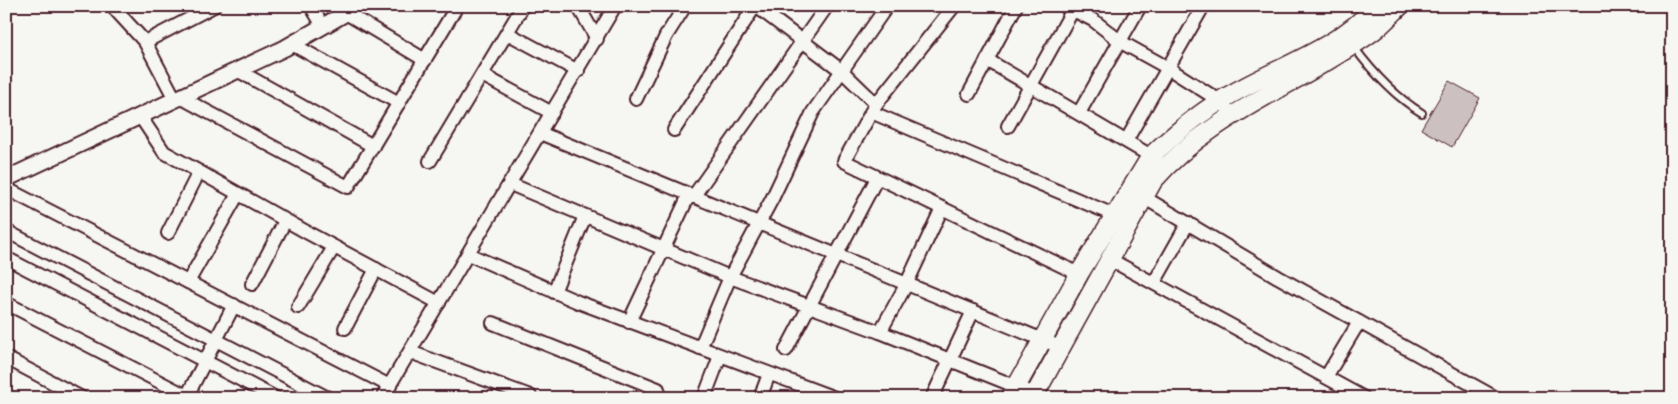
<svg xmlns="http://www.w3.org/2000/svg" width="1678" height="404" viewBox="0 0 1678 404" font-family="Pangolin,sans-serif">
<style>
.building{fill:#ccc1c0;stroke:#4a1f2b}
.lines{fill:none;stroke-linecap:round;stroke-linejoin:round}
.service-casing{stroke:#4a1f2b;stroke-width:10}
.minor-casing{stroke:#4a1f2b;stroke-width:16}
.tertiary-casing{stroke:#4a1f2b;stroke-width:19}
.secondary-casing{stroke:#4a1f2b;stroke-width:21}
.service{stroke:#f6f6f2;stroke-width:6}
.minor{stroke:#f6f6f2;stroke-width:12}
.tertiary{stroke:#f6f6f2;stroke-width:15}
.secondary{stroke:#f6f6f2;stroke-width:18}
</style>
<rect width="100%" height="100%" fill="#f6f6f2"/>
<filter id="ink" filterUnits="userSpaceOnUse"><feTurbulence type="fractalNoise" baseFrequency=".02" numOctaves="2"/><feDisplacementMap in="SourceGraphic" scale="10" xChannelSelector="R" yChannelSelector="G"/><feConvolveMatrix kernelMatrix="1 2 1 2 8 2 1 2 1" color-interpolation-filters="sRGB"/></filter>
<g filter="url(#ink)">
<path class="building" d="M1449 81 1480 98 1452 147 1421 129Z"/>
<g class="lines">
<g class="service-casing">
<path id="service" d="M1354 47C1373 73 1394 96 1422 113"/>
</g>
<g class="minor-casing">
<g id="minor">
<path d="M112 6 145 42 175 99"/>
<path d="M311 6 323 26"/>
<path d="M578 6 597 39"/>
<path d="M756 6 842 71 876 104 844 161 1079 274"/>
<path d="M1065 6 1093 20 1121 42 1168 68 1220 101 1233 115"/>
<path d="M346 13 425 60"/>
<path d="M507 33 578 71"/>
<path d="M145 42 214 6"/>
<path d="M292 44 399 103"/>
<path d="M987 60 1151 156 1165 167"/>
<path d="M237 70 373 146"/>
<path d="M482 75 552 113"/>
<path d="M969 94 1016 6"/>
<path d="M180 97 348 187 457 6"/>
<path d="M636 99 666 36 685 6"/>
<path d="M876 104 954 6"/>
<path d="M871 112 1121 218"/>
<path d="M1079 113 1140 6"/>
<path d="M140 116 164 152 310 234 439 303"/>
<path d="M1008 126 1075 6"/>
<path d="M674 130 755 6"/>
<path d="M540 133 1060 347"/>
<path d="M1126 141 1201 10"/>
<path d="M430 161 523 6"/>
<path d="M510 184 730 277 880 332 1035 394"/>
<path d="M9 190 390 386"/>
<path d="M693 197 827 6"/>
<path d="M1145 198 1278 277 1496 398"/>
<path d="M6 231 328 398"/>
<path d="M168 233 199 172"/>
<path d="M468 254 578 302 835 398"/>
<path d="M6 258 276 398"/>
<path d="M1111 260 1364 398"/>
<path d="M188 282 238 194"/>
<path d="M1154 283 1188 223"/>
<path d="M252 284 285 221"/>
<path d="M554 292 585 216"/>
<path d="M6 303 191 398"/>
<path d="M298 307 334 247"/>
<path d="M629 322 689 195"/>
<path d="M493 323 658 389 660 398"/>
<path d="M345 328 376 269"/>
<path d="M880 332 906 285 942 208"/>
<path d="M700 348 730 277 772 199 813 112 887 6"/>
<path d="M786 350 877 178"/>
<path d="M410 352 530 396"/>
<path d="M6 358 82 398"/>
<path d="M1326 377 1359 322"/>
<path d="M186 398 234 305"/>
<path d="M382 398 615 6"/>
<path d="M704 398 720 356"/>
<path d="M760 398 769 374"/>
<path d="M932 398 973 311"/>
</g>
</g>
<g class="tertiary-casing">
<path id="tertiary" d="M6 179 285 48 358 6"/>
</g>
<g class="secondary-casing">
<g id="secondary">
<path d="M1010 398 1079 274 1151 156C1172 136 1196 116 1220 101 1270 69 1335 52 1376 6"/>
<path d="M1033 398 1153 181C1211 113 1301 84 1372 32 1382 25 1391 15 1400 6"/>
</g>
</g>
<use href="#service" class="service"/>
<use href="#minor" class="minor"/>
<use href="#tertiary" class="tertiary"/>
<use href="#secondary" class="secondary"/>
</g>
</g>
<rect width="1678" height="404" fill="none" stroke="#f6f6f2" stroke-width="25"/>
<rect x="12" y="12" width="1653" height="379" fill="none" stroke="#4a1f2b" stroke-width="2" filter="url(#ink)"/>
</svg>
